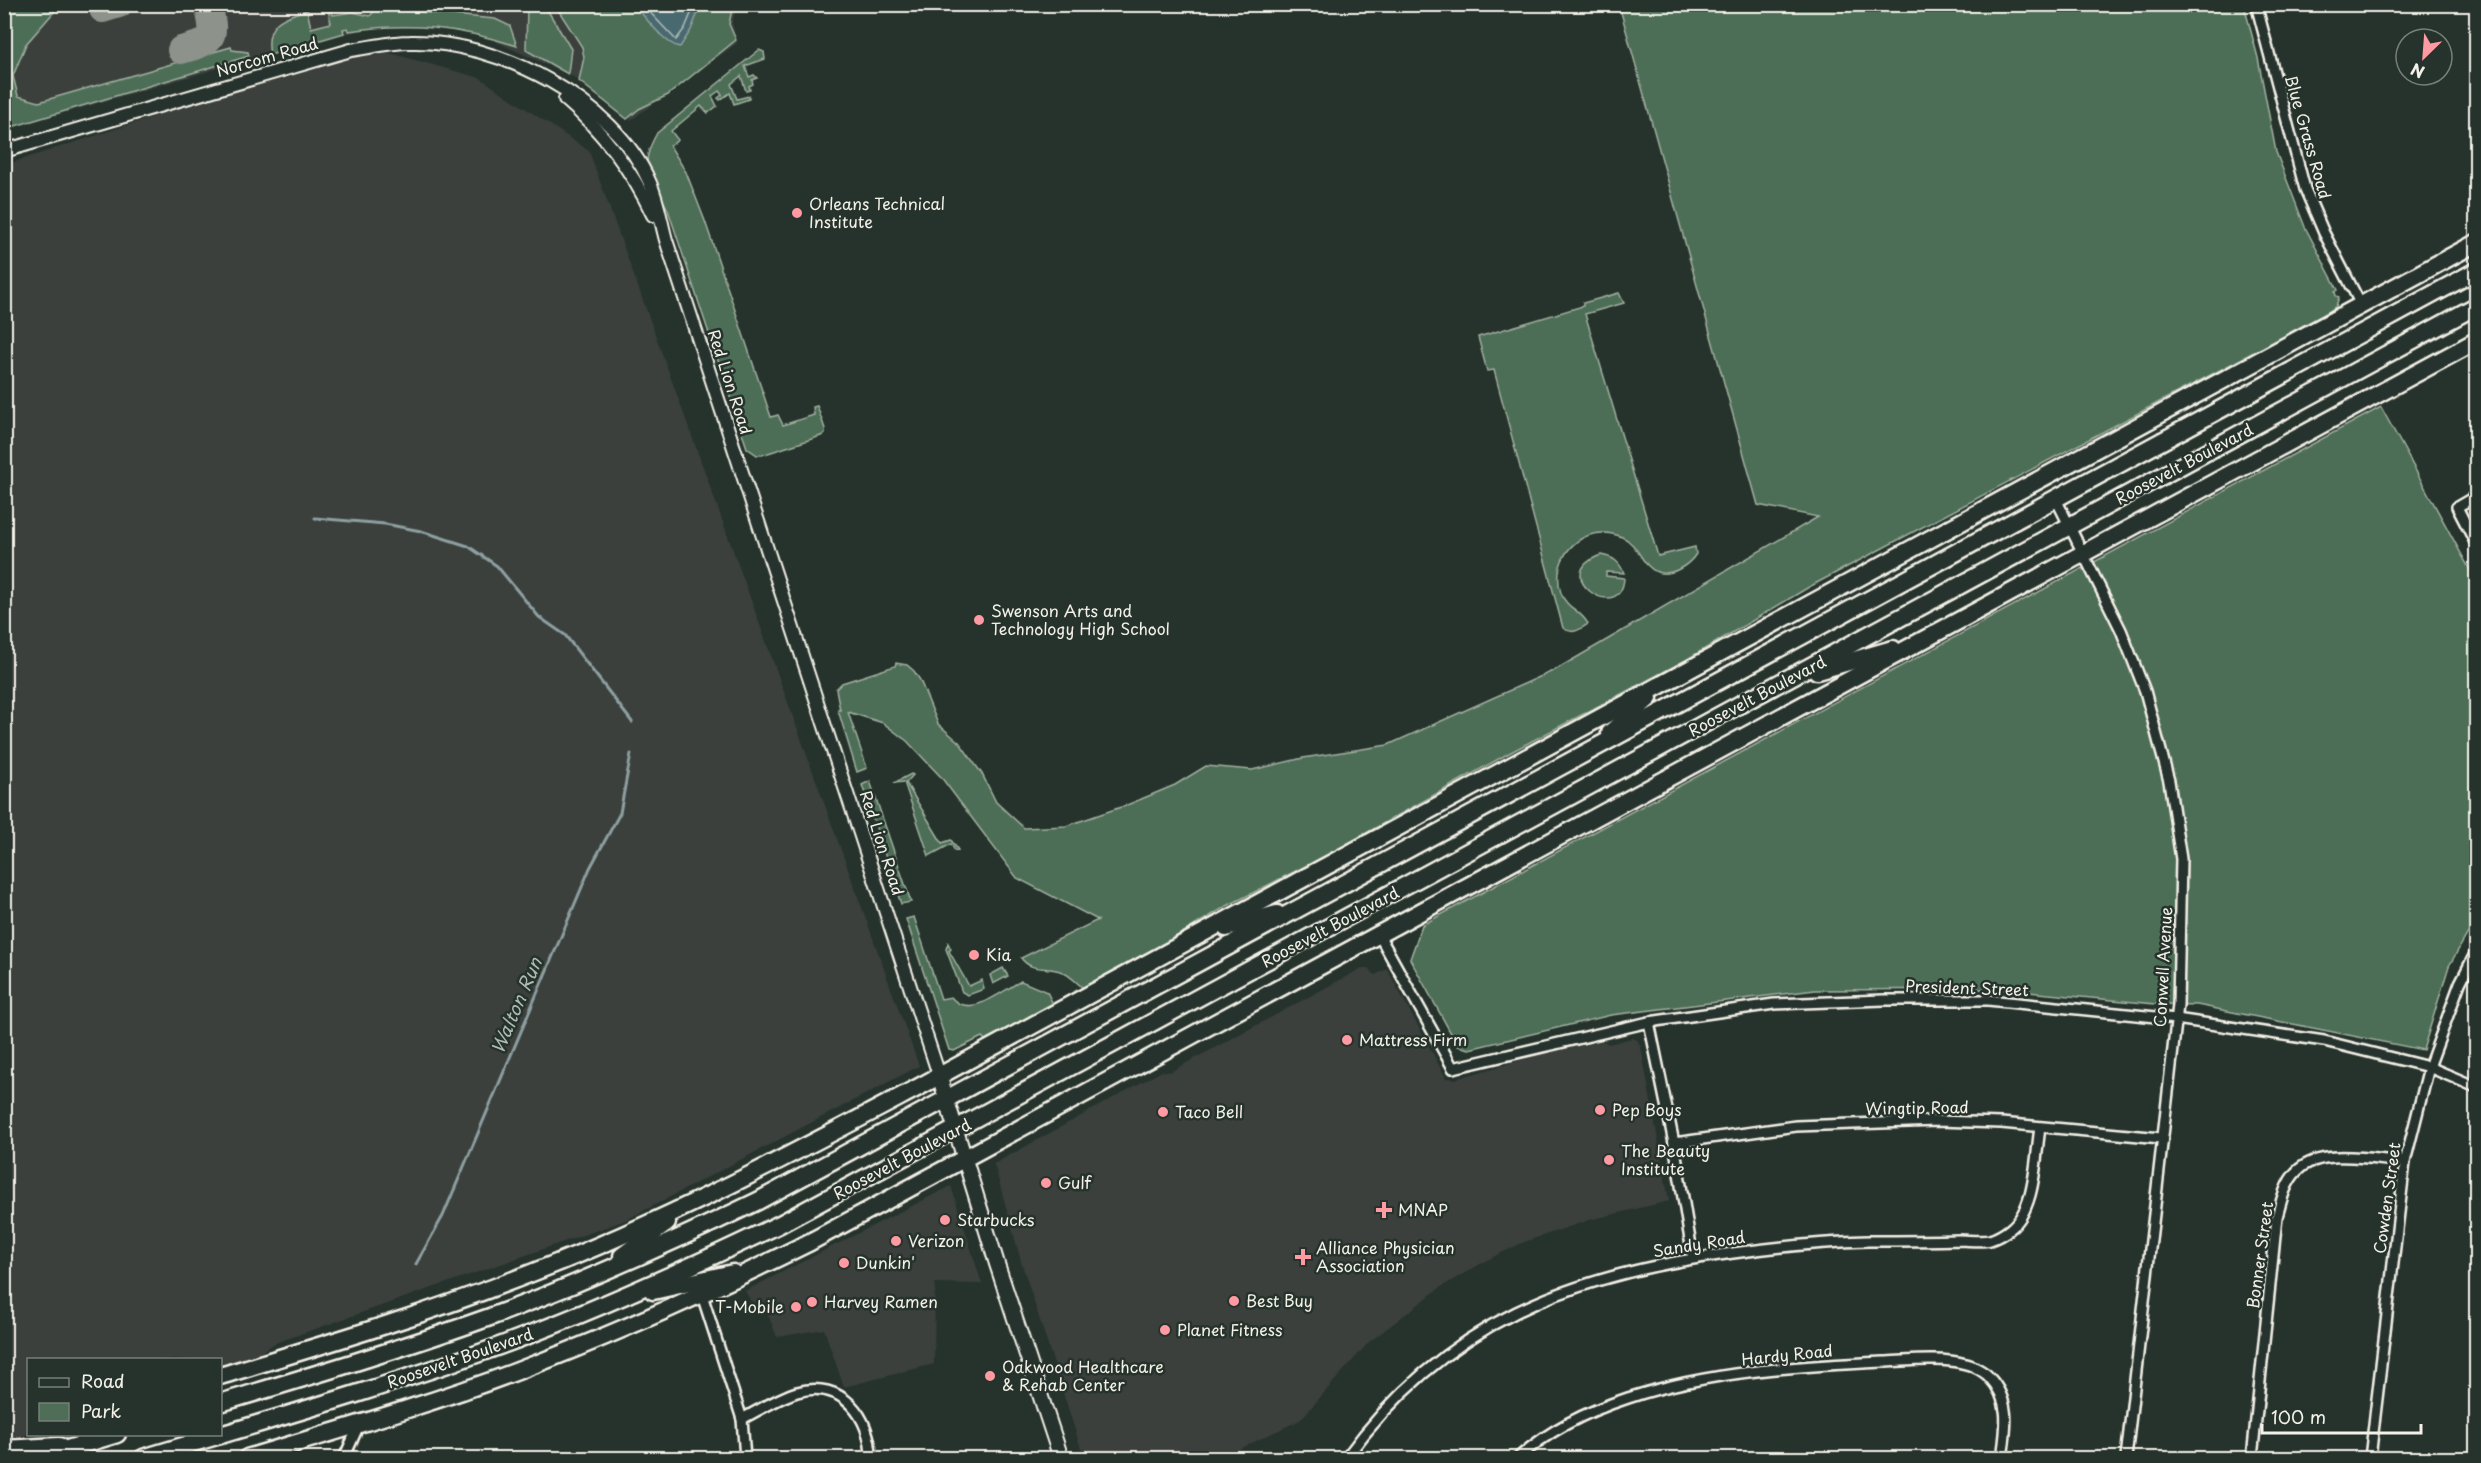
<svg xmlns="http://www.w3.org/2000/svg" width="2481" height="1463" viewBox="0 0 2481 1463" font-family="'Playpen Sans',sans-serif">
<style>
.built{fill:#3b413e}
.green{fill:#4e6e57;stroke:#a1b0a0;stroke-width:1.5}
.water{fill:#4a6970;stroke:#8e9fa0;stroke-width:1.5}
.lines{fill:none;stroke-linecap:round;stroke-linejoin:round}
.shore{stroke:#b0bbb8;stroke-width:1.5}
.stream{stroke:#8e9fa0;stroke-width:3}
.taxiway{stroke:#8d928a;stroke-width:28}
.street-casing{stroke:#f4f1e8;stroke-width:14}
.secondary-casing{stroke:#f4f1e8;stroke-width:16}
.primary-casing{stroke:#f4f1e8;stroke-width:18}
.highway-casing{stroke:#f4f1e8;stroke-width:21}
.street{stroke:#26332d;stroke-width:9}
.secondary{stroke:#26332d;stroke-width:12}
.primary{stroke:#26332d;stroke-width:14}
.highway{stroke:#26332d;stroke-width:16}
.poi-dot{fill:#ff9aa2;stroke:#26332d;stroke-width:2}
.labels{text-anchor:middle;stroke-width:5;stroke-linejoin:round;paint-order:stroke}
.street-label{font-size:16px;fill:#f4f1e8;stroke:#26332d}
.poi-label{font-size:16px;fill:#f4f1e8;stroke:#26332d;text-anchor:start}
.water-label{font-size:18px;font-style:italic;fill:#b0bbb8;stroke:#26332d}
</style>
<rect width="100%" height="100%" fill="#26332d"/>
<filter id="ink" filterUnits="userSpaceOnUse"><feTurbulence type="fractalNoise" baseFrequency=".0167" numOctaves="2"/><feDisplacementMap in="SourceGraphic" scale="12" xChannelSelector="R" yChannelSelector="G"/><feConvolveMatrix kernelMatrix="1 2 1 2 8 2 1 2 1" color-interpolation-filters="sRGB"/></filter>
<g filter="url(#ink)">
<g class="built">
<path d="M5 5H738L732 22 737 43 631 120 593 86 468 29 381 25 254 58 5 130Z"/>
<path d="M368 47 480 78 589 151 919 1066 626 1220 275 1343 222 1376 220 1360H28V1434L5 1441V165Z"/>
<path d="M1362 968H1368L1375 975 1387 969 1446 1078 1455 1079 1539 1055 1603 1041 1609 1044 1632 1038 1637 1040 1641 1047 1669 1201 1589 1220 1524 1242 1487 1260 1441 1287 1369 1342 1300 1420 1220 1458H1084L1021 1261 994 1164 1162 1071 1170 1072Z"/>
<path d="M951 1186 982 1284 935 1283 934 1364 844 1387 824 1329 777 1337 764 1304 754 1307 745 1291Z"/>
</g>
<g class="green">
<path d="M5 4 60 5 26 44 13 76 18 96 39 102 231 47 232 50 248 52 249 56 5 129Z"/>
<path d="M330 5 333 15 353 12 370 16 377 8 495 19 510 26 517 46C458 27 410 22 349 31L348 28 343 29 344 33 270 55C264 24 281 17 307 10L311 28 331 23 327 5Z"/>
<path d="M531 5 545 6 571 49 568 74 526 50 527 7Z"/>
<path d="M555 5H733L729 24 736 40 668 95 639 109 627 119 579 81 584 57 582 47Z"/>
<path d="M1619 5H2244L2258 58 2276 152 2305 227 2338 290 2335 292 2336 296 2339 297 2336 306 2326 314 1809 587 1686 660 1511 752 1327 855 1225 907 1171 940 1083 988C1076 982 1069 974 1060 971 1045 966 1031 972 1021 958L1098 920 1017 878 941 777 907 741 883 723 848 712 867 768 857 772 838 710H840L836 689 842 683 895 666 896 663 907 665 914 671 920 680 938 724 960 743 982 774 996 802 1024 828 1066 826 1127 805 1175 785 1206 766 1252 770 1303 758 1388 745 1555 670 1818 517 1758 505Z"/>
<path d="M759 50 764 52 765 59 745 66 749 77 754 75 757 78 752 80 753 84 749 86 750 90 746 91 741 76 731 84 737 99 749 96V99L734 104 730 93 720 100 718 98 722 95 719 91 712 96 717 106 708 113 701 106 671 131 678 140 670 146 686 172 705 221 771 417 778 415 783 425 814 415 813 407 817 406 825 429V433L821 436 762 455H757L747 448 668 210 647 167C646 154 651 144 657 133Z"/>
<path d="M1619 293 1624 303 1585 314 1658 556 1695 547 1696 554C1689 565 1671 577 1657 572 1641 566 1639 544 1622 537 1584 521 1549 556 1561 593 1566 608 1582 611 1588 624 1579 630 1573 635 1563 628L1494 370 1487 371 1478 337 1583 306V303Z"/>
<path d="M2381 407 2476 581V919L2449 966 2423 1050 2197 1005 2155 1004 1997 989 1815 990 1611 1015 1469 1049 1458 1046 1410 959 1422 925Z"/>
<path d="M1601 555C1613 557 1619 561 1624 573L1606 572V576L1624 578C1621 626 1546 575 1601 555Z"/>
<path d="M911 774 913 775 906 783 942 843 951 840 958 850 955 851 951 844 929 856 904 782 894 783Z"/>
<path d="M870 781 911 902 901 904 862 785Z"/>
<path d="M914 917 941 999 951 997C969 1020 1002 991 1021 981L1047 992 1053 1004 985 1040 982 1037 954 1051 949 1050 906 919Z"/>
<path d="M948 943 951 949 949 951 969 986 982 980 984 989 968 995 962 992 946 949Z"/>
<path d="M1003 968 1008 976 993 984 990 975Z"/>
</g>
<path class="water" d="M634 5 701 4V5L691 30 680 47C665 45 645 16 634 5Z"/>
<g class="lines">
<path class="shore" d="M642 4 676 40 685 28 695 4"/>
<g class="stream">
<path d="M315 518 385 524 421 531 468 546 497 566 539 617 565 635 632 722"/>
<path d="M416 1264 443 1216 590 868 620 813 631 754"/>
</g>
<g class="taxiway">
<path d="M103 9 119 4"/>
<path d="M181 50C215 41 216 38 208 4"/>
</g>
<g class="street-casing">
<g id="street">
<path d="M2256 4 2305 189 2324 233 2361 305"/>
<path d="M2476 496 2457 507 2476 544"/>
<path d="M2056 499 2121 630 2145 691 2169 781 2181 859 2178 1005 2126 1458"/>
<path d="M1379 935 1453 1068 1649 1022 1774 1004 1884 1000H1988L2176 1019 2324 1041 2429 1067 2476 1087"/>
<path d="M1649 1022 1674 1143 1693 1258"/>
<path d="M1674 1143 1796 1126 1937 1121 2001 1123 2161 1138"/>
<path d="M702 1295 742 1419 745 1458"/>
<path d="M742 1419C759 1410 778 1398 797 1392 842 1379 871 1417 871 1458"/>
<path d="M344 1458 359 1425"/>
<path d="M1346 1458C1445 1322 1571 1274 1733 1253 1777 1247 1823 1242 1868 1241 1898 1241 1928 1241 1958 1240 1968 1240 1981 1242 1990 1240 1996 1238 2005 1233 2010 1229 2036 1209 2035 1159 2040 1128"/>
<path d="M1518 1458C1549 1430 1588 1411 1628 1398 1710 1371 1798 1366 1884 1362 1908 1361 1942 1357 1966 1364 1972 1365 1985 1372 1989 1377 2012 1401 2006 1429 2002 1458"/>
<path d="M2252 1458 2277 1217C2281 1202 2285 1183 2297 1171 2321 1147 2375 1160 2405 1162"/>
<path d="M2370 1458 2405 1162 2429 1067 2460 983 2476 952"/>
</g>
</g>
<g class="secondary-casing">
<g id="secondary">
<path d="M565 99C604 132 631 169 653 215"/>
<path d="M4 151 351 50C371 47 391 42 410 42 497 40 615 100 650 183 658 201 661 222 666 240L939 1075"/>
</g>
</g>
<g class="primary-casing">
<path id="primary" d="M939 1075 997 1264 1061 1458"/>
</g>
<g class="highway-casing">
<g id="highway">
<path d="M1817 671 1893 649"/>
<path d="M1610 733 1649 698"/>
<path d="M1226 928 1277 914"/>
<path d="M622 1256 667 1223"/>
<path d="M653 1291 733 1273"/>
<path d="M220 1376C326 1344 431 1313 534 1272 667 1221 792 1154 917 1088L2476 243"/>
<path d="M220 1403C311 1376 401 1349 490 1317 582 1283 671 1243 758 1201L2476 271"/>
<path d="M4 1449 59 1446"/>
<path d="M38 1458 117 1434"/>
<path d="M143 1458C263 1422 384 1388 502 1345 597 1310 689 1268 780 1224L2476 306"/>
<path d="M247 1458C336 1431 427 1405 515 1372 616 1334 713 1290 810 1242L2476 341"/>
</g>
</g>
<use href="#street" class="street"/>
<use href="#secondary" class="secondary"/>
<use href="#primary" class="primary"/>
<use href="#highway" class="highway"/>
</g>
</g>
<g class="poi-dot">
<circle cx="797" cy="213" r="6"/>
<circle cx="979" cy="620" r="6"/>
<circle cx="974" cy="955" r="6"/>
<circle cx="1347" cy="1040" r="6"/>
<circle cx="1600" cy="1110" r="6"/>
<circle cx="1163" cy="1112" r="6"/>
<circle cx="1609" cy="1160" r="6"/>
<circle cx="1046" cy="1183" r="6"/>
<path d="M1381 1201h6v6h6v6h-6v6h-6v-6h-6v-6h6z"/>
<circle cx="945" cy="1220" r="6"/>
<circle cx="896" cy="1241" r="6"/>
<path d="M1300 1248h6v6h6v6h-6v6h-6v-6h-6v-6h6z"/>
<circle cx="844" cy="1263" r="6"/>
<circle cx="1234" cy="1301" r="6"/>
<circle cx="812" cy="1302" r="6"/>
<circle cx="796" cy="1307" r="6"/>
<circle cx="1165" cy="1330" r="6"/>
<circle cx="990" cy="1376" r="6"/>
</g>
<g class="labels">
<g class="street-label">
<text transform="translate(267 57) rotate(-16)" y="6">Norcom Road</text>
<text transform="translate(2308 137) rotate(74)" y="6">Blue Grass Road</text>
<text transform="translate(730 382) rotate(72)" y="6">Red Lion Road</text>
<text transform="translate(2184 464) rotate(-28)" y="6">Roosevelt Boulevard</text>
<text transform="translate(1757 696) rotate(-28)" y="6">Roosevelt Boulevard</text>
<text transform="translate(882 843) rotate(72)" y="6">Red Lion Road</text>
<text transform="translate(1330 927) rotate(-28)" y="6">Roosevelt Boulevard</text>
<text transform="translate(2163 967) rotate(-87)" y="6">Conwell Avenue</text>
<text transform="translate(1967 988) rotate(2)" y="6">President Street</text>
<text transform="translate(1917 1108) rotate(-1)" y="6">Wingtip Road</text>
<text transform="translate(902 1159) rotate(-28)" y="6">Roosevelt Boulevard</text>
<text transform="translate(2387 1198) rotate(-82)" y="6">Cowden Street</text>
<text transform="translate(1699 1244) rotate(-9)" y="6">Sandy Road</text>
<text transform="translate(2260 1255) rotate(-82)" y="6">Bonner Street</text>
<text transform="translate(1787 1355) rotate(-6)" y="6">Hardy Road</text>
<text transform="translate(460 1358) rotate(-19)" y="6">Roosevelt Boulevard</text>
</g>
<g class="poi-label">
<text x="809" y="210">Orleans Technical<tspan x="809" dy="18">Institute</tspan></text>
<text x="991" y="617">Swenson Arts and<tspan x="991" dy="18">Technology High School</tspan></text>
<text x="986" y="961">Kia</text>
<text x="1359" y="1046">Mattress Firm</text>
<text x="1612" y="1116">Pep Boys</text>
<text x="1175" y="1118">Taco Bell</text>
<text x="1621" y="1157">The Beauty<tspan x="1621" dy="18">Institute</tspan></text>
<text x="1058" y="1189">Gulf</text>
<text x="1398" y="1216">MNAP</text>
<text x="957" y="1226">Starbucks</text>
<text x="908" y="1247">Verizon</text>
<text x="1316" y="1254">Alliance Physician<tspan x="1316" dy="18">Association</tspan></text>
<text x="856" y="1269">Dunkin'</text>
<text x="1246" y="1307">Best Buy</text>
<text x="824" y="1308">Harvey Ramen</text>
<text x="784" y="1313" text-anchor="end">T-Mobile</text>
<text x="1177" y="1336">Planet Fitness</text>
<text x="1002" y="1373">Oakwood Healthcare<tspan x="1002" dy="18">&amp; Rehab Center</tspan></text>
</g>
<g class="water-label">
<text transform="translate(517 1006) rotate(-67)" y="6">Walton Run</text>
</g>
</g>
<rect width="2481" height="1463" fill="none" stroke="#26332d" stroke-width="24"/>
<rect x="12" y="12" width="2457" height="1439" fill="none" stroke="#f4f1e8" stroke-width="2" filter="url(#ink)"/>
<rect x="27" y="1358" width="195" height="78" fill="#26332d" stroke="#787f78" stroke-width="1.5"/>
<rect x="39" y="1378" width="30" height="9" fill="#26332d" stroke="#787f78" stroke-width="1.5"/>
<text x="81" y="1388" font-size="18" fill="#f4f1e8">Road</text>
<rect x="39" y="1403" width="30" height="18" fill="#4e6e57" stroke="#787f78" stroke-width="1.5"/>
<text x="81" y="1418" font-size="18" fill="#f4f1e8">Park</text>
<g transform="translate(2424 57) rotate(205)"><circle r="28" fill="#26332d" stroke="#787f78" stroke-width="1.5"/>
<path d="M0-4.5L10 22L0 15L-10 22Z" fill="#ff9aa2"/>
<text y="-9" font-size="16" font-weight="bold" text-anchor="middle" fill="#f4f1e8">N</text>
</g>
<path d="M2262 1424v9h159v-9" fill="none" stroke="#f4f1e8" stroke-width="3"/>
<text x="2271" y="1424" font-size="18" fill="#f4f1e8" stroke="#26332d" stroke-width="4.5" paint-order="stroke">100 m</text>
</svg>
